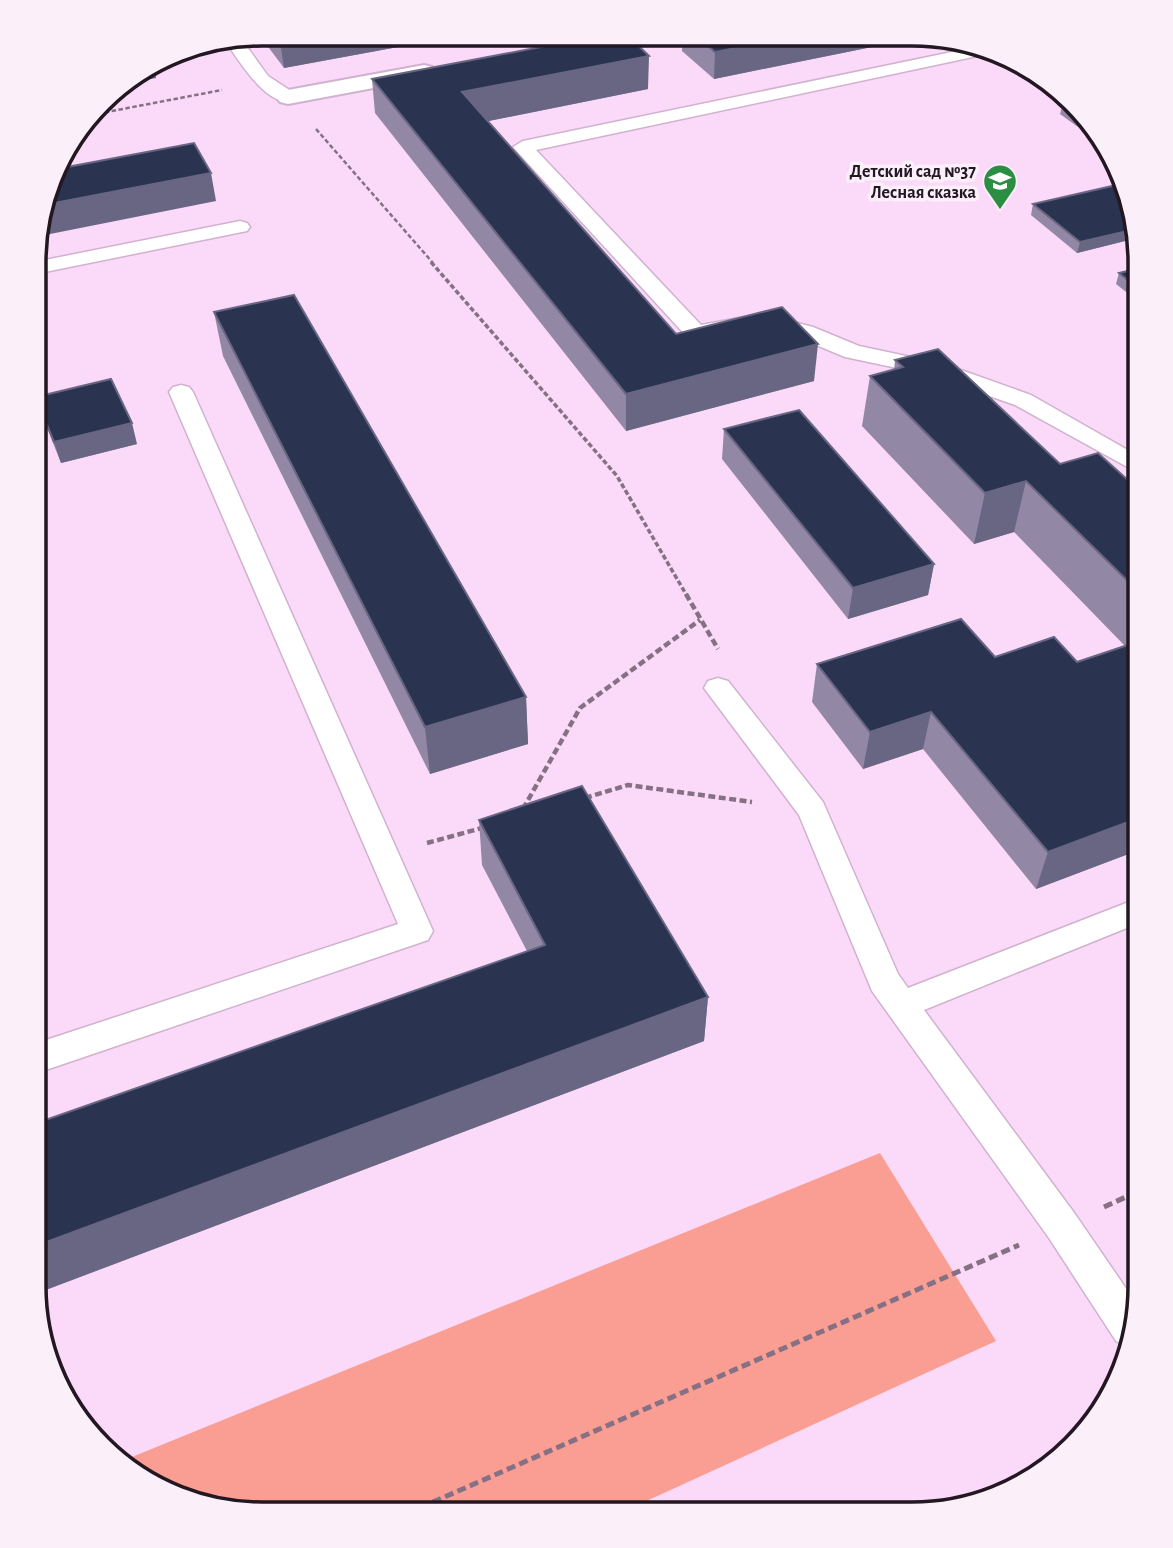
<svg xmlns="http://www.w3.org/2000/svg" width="1173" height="1548" viewBox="0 0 1173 1548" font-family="'Alegreya Sans',sans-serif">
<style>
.green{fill:#fa9e93}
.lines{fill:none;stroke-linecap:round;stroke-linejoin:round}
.service-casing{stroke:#d0b2cf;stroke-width:3}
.minor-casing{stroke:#d0b2cf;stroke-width:4}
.path-far3{stroke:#867184;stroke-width:2.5;stroke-dasharray:4.5 2.5;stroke-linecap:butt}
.path-far2{stroke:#867184;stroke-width:3.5;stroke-dasharray:5 2.5;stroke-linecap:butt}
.path-far1{stroke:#867184;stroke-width:4.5;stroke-dasharray:7 3.5;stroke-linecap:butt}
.path{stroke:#867184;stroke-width:5;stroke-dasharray:9 4.5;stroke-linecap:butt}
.service{fill:#fff;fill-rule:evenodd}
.minor{fill:#fff;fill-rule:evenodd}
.wall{fill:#9287a4}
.shaded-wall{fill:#686682}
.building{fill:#2a3450;stroke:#686682;stroke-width:2}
.labels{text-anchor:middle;stroke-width:7;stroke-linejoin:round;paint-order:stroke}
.far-poi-label{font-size:18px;font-weight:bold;fill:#231822;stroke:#fbeffa;text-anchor:end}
.rim{fill:none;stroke:#231822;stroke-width:3.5}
</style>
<rect width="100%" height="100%" fill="#fadaf8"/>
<path class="green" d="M880 1153 996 1341 618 1514 232 1513 135 1476 122 1461Z"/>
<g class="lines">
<g class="service-casing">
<g id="service">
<path d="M240 37 268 76 294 93 297 97 294 101C266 108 238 59 224 39Z"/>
<path d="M971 48 987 54 536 150 701 325 761 314 813 327 859 346 944 364 1031 395 1140 457V474L1015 405 930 375 845 357 797 337 761 328 696 340 688 338 513 147 523 141Z"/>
<path d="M240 221 247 223 250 227 247 231 35 274V262Z"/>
<path d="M181 385 189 387 193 392 433 931 428 940 34 1074V1044L398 924 169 392 173 387Z"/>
<path d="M718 678 728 681 823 802 898 974 908 988 1139 898V923L924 1010 1075 1214 1138 1306 1125 1345 1116 1341 1049 1238 872 991 799 815 704 688 708 681Z"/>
</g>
</g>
<g class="minor-casing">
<path id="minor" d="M424 65 432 67 436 72 432 77 288 104 280 102 276 97 280 92 288 90Z"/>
</g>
<g class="path-far3">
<path d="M91 115 222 90"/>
<path d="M316 129 433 263"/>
</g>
<path class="path-far2" d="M431 262 617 476 687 596"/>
<g class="path-far1">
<path d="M686 594 718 649"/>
<path d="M585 798 628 785 752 802"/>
<path d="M523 809 580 708 700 620"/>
<path d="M427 843 482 828"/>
</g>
<g class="path">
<path d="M1104 1207 1139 1191"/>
<path d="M408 1513 1019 1245"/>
</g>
<use href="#service" class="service"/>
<use href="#minor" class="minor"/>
</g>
<g class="wall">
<path d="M262 33 463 34V35L284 68 263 40Z"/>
<path d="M682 34 931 35 714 79 682 51Z"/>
<path d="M372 79 648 89 488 121 676 334 814 381 626 431 375 113Z"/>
<path d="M1068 103 1103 145 1060 114 1063 104Z"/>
<path d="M1121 184 1136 245 1129 240 1077 253 1031 215 1033 204Z"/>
<path d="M1140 268V303L1116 284 1119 273Z"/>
<path d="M214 312 526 697 528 744 430 774 223 356Z"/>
<path d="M895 360 1060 464 1140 491 1139 850 1036 889 923 749 863 769 812 702 817 664 995 657 1077 662 1125 646 1014 532 974 544 862 426 870 376 894 370Z"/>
<path d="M36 397 137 444 61 463 43 418Z"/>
<path d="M724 429 934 564 928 595 848 619 722 459Z"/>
<path d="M479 820 708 997 704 1041 35 1294 33 1286 527 951 482 865Z"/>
</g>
<g class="shaded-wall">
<path d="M291 33 463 34V35L284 68 279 35Z"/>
<path d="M803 35H931L714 79 715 52Z"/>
<path d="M649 56 648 89 464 126 462 92Z"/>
<path d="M154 65 156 78 120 85Z"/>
<path d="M211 173 216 201 35 237V232L44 205Z"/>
<path d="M1132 229 1129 240 1077 253 1080 242Z"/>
<path d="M818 344 814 381 626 431V394Z"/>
<path d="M132 423 137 444 61 463 54 442Z"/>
<path d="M1026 481 1014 532 974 544 985 493Z"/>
<path d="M934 564 928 595 848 619 853 588Z"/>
<path d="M526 697 528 744 430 774 425 727Z"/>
<path d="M931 712 923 749 863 769 870 732Z"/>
<path d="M1139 818V850L1036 889 1048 852Z"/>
<path d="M708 997 704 1041 35 1294 33 1286V1247Z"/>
</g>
<g class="building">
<path d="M609 34H626L649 56 462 92 676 334 782 307 818 344 626 394 372 79Z"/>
<path d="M695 35H803L715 52Z"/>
<path d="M1068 103 1080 116 1063 104Z"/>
<path d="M194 143 211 173 44 205 57 169Z"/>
<path d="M1121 184 1132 230 1080 242 1033 204Z"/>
<path d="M1140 268V290L1119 273Z"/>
<path d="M294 295 526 697 425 727 214 312Z"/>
<path d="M938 349 1060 464 1098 453 1140 491V593L1026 481 985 493 870 376 903 367 895 360Z"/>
<path d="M111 379 132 423 54 442 36 397Z"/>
<path d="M799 410 934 564 853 588 724 429Z"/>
<path d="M961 619 995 657 1054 637 1077 662 1140 641 1139 818 1048 852 931 712 870 732 817 664Z"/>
<path d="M582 786 708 997 33 1247 34 1124 545 945 479 820Z"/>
</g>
<defs>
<g id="school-pin" transform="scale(1.75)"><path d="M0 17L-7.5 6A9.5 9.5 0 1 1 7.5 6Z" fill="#2b8e42" stroke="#fbeffa"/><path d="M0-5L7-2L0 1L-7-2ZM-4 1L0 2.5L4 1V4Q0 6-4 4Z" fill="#fff"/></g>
</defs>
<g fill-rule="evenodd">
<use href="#school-pin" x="1000" y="181"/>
</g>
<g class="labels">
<g class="far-poi-label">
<text x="976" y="177">Детский сад №37<tspan x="976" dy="21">Лесная сказка</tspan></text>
</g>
</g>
<path d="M0 0H1173V1548H0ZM262 46H912A216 216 0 0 1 1128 262V1286A216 216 0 0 1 912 1502H262A216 216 0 0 1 46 1286V262A216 216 0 0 1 262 46Z" fill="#fbeffa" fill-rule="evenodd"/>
<path class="rim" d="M262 46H912A216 216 0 0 1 1128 262V1286A216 216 0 0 1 912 1502H262A216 216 0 0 1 46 1286V262A216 216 0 0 1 262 46Z"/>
</svg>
